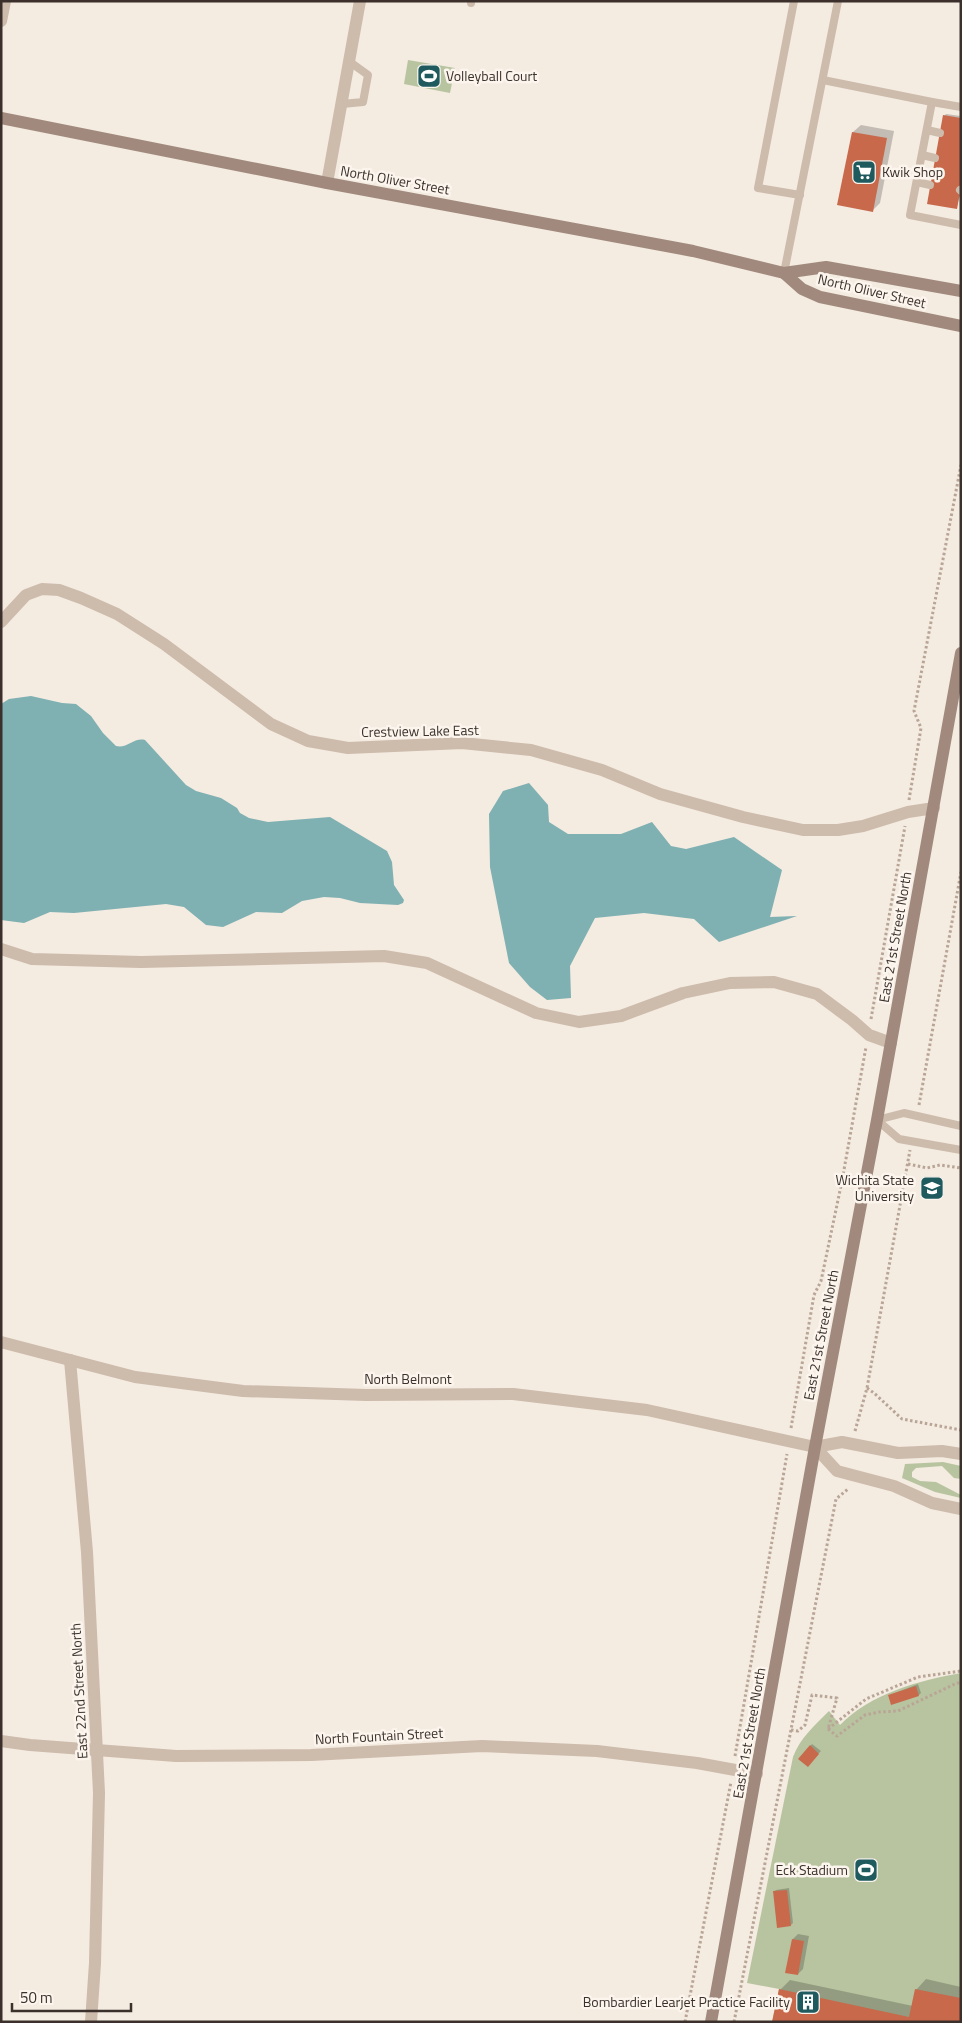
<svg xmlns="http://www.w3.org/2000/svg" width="962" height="2023" viewBox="0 0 962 2023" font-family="'Titillium Web',sans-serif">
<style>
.green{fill:#b8c4a0}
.water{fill:#7fb0b2}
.shadow{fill:#0003}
.building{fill:#c8694b}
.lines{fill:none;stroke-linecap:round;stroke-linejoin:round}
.path{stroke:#b9a596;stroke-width:3;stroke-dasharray:2.5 2.5;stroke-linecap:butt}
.lane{stroke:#cdbbac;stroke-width:8}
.street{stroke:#cdbbac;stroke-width:12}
.secondary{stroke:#a18a7d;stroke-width:12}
.labels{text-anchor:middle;stroke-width:5;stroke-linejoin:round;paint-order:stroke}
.poi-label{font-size:14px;fill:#3b302b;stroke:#fbf5ee;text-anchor:end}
.street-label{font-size:14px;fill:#3b302b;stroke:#fbf5ee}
</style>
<rect width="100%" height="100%" fill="#f4ebe1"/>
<g class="green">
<path d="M408 60 455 68 450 93 404 84Z"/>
<path d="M943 1462 961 1466V1479L954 1478 942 1466 916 1468 912 1472V1477L920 1481 936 1482 961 1495V1498L935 1492 902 1478 905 1464Z"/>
<path d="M961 1673V2022H772L779 1989 747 1983 793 1757C800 1738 815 1725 829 1711L840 1725C870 1694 920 1680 961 1673Z"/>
</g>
<g class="water">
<path d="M31 696 62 703 76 704 91 716 103 733 116 746C127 749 134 737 145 740L186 785 196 791 221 798 237 808 240 813 249 818 268 822 330 817 387 851 392 862 394 885 404 900 403 903 398 905 360 903 340 898 324 897 302 901 282 913 256 912 223 927 206 925 184 907 166 904 74 913 50 912 24 923 1 920V704L9 699Z"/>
<path d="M529 783 548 805 549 822 568 834H621L652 822 671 846 686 849 734 837 782 870 770 917 797 916 719 942 694 919 644 913 595 918 570 966 571 998 547 1000 530 987 509 963 490 867 489 814 503 791Z"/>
</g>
<g class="shadow">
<path d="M946 114 961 116V193L956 208 944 116Z"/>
<path d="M861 125 894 131 880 203 872 211 839 204 853 132Z"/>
<path d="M918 1684 921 1693 919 1695H890Z"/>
<path d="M812 1744 821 1751 808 1765 800 1759Z"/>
<path d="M789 1888 793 1923 791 1925 774 1892 776 1890Z"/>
<path d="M798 1934 809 1936 803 1969 798 1974 787 1972 793 1939Z"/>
<path d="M926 1979 961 1987V2022H773L780 1990 790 1980 913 2006 916 1990Z"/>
</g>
<g class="building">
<path d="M943 115 961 118V187L957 209 927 204Z"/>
<path d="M852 132 887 138 873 212 837 205Z"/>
<path d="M916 1686 919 1696 891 1705 888 1695Z"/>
<path d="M810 1745 819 1754 808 1767 798 1759Z"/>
<path d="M787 1890 791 1926 777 1928 773 1891Z"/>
<path d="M792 1939 804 1941 798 1975 785 1973Z"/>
<path d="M779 1989 909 2017 915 1989 961 1998V2020L960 2022H772Z"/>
</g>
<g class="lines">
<g class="path">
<path d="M909 800 921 728 914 711 961 465"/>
<path d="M871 1019 905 826"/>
<path d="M919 1105 961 872"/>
<path d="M908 1164 927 1168 940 1165 961 1168"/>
<path d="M867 1388 874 1393 902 1419 961 1430"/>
<path d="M791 1428 814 1295 821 1281 842 1181 866 1047"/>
<path d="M855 1431 867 1388 910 1150"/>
<path d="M828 1729 837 1736 865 1715 879 1712 898 1711 957 1683H961"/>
<path d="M828 1729 866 1699 918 1677 961 1671"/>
<path d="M791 1730 798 1731 805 1725 812 1695 837 1698 828 1729"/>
<path d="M735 1756 787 1454"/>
<path d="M685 2022 731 1782"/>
<path d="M734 2022 836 1499 848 1489"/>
</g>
<g class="lane">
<path d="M794 1 758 188 800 195"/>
<path d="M471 3V1"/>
<path d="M823 80 932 102 910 215 961 225"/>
<path d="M932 102 961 107"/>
<path d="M342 104 363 102 368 75 350 62"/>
<path d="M927 130 940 133"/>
<path d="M922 155 935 158"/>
<path d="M917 182 930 185"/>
<path d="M960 190 961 191"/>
<path d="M784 273 838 1"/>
<path d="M961 1126 904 1113 877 1120 899 1139 961 1150"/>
</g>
<g class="street">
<path d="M1 21 5 1"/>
<path d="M327 183 360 1"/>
<path d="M1 622 26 595 42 589 59 590 81 598 117 614 164 644 271 724 308 741 348 748 462 743 531 750 602 770 660 794 743 817 803 830H838L863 826 908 812 934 808"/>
<path d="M1 949 32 959 141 962 384 956 427 963 536 1013 579 1022 621 1016 683 993 730 983 774 982 817 994 852 1020 869 1035 891 1043"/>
<path d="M1 1342 135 1377 243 1391 366 1395 513 1394 647 1410 815 1447 842 1442 898 1453 942 1451 961 1454"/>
<path d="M70 1360 87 1552 99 1793 95 1963 91 2022"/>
<path d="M815 1447 837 1471 894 1486 932 1503 961 1509"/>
<path d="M1 1741 30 1745 176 1756 311 1755 482 1746 597 1751 697 1763 757 1774"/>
</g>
<g class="secondary">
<path d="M1 118 327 183 693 251 784 273 826 267 961 291"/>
<path d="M784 273 802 289 820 297 961 326"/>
<path d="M711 2022 815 1447 877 1120 961 653"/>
</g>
</g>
<defs>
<g id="stadium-square" transform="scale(1.25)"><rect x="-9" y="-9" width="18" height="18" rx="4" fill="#1f5a5e" stroke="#fbf5ee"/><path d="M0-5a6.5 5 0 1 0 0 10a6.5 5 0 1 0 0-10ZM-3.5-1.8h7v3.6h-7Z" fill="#fff"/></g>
<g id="supermarket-square" transform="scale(1.25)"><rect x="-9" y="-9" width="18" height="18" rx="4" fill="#1f5a5e" stroke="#fbf5ee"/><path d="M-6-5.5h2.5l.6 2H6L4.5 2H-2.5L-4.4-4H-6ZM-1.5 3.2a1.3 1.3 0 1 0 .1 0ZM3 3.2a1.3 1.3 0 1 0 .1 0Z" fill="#fff"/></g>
<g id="university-square" transform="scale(1.25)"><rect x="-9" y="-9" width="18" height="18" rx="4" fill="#1f5a5e" stroke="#fbf5ee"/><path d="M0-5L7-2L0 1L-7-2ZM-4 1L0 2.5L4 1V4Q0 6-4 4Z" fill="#fff"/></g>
<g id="building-square" transform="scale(1.25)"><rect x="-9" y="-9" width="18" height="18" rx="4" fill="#1f5a5e" stroke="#fbf5ee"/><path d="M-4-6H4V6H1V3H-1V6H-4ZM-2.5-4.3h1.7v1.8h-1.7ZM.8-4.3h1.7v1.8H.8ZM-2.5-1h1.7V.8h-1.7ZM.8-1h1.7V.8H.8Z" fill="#fff"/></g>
</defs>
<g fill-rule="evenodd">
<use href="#stadium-square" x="429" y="76"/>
<use href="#supermarket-square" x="864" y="172"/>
<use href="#university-square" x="932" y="1188"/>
<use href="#stadium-square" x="866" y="1870"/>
<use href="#building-square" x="808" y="2002"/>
</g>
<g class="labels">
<g class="poi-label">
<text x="446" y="81" text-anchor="start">Volleyball Court</text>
<text x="882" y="177" text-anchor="start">Kwik Shop</text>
<text x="914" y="1185">Wichita State<tspan x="914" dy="16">University</tspan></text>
<text x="848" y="1875">Eck Stadium</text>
<text x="790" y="2007">Bombardier Learjet Practice Facility</text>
</g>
<g class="street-label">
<text transform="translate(395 180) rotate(10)" y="5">North Oliver Street</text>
<text transform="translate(872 291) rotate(13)" y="5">North Oliver Street</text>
<text transform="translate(420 731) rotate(-1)" y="5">Crestview Lake East</text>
<text transform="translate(895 937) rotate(-80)" y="5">East 21st Street North</text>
<text transform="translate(821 1335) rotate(-79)" y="5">East 21st Street North</text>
<text x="408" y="1384">North Belmont</text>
<text transform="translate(79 1691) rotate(-93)" y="5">East 22nd Street North</text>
<text transform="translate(749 1733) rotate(-80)" y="5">East 21st Street North</text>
<text transform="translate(379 1736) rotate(-3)" y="5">North Fountain Street</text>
</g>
</g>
<rect width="962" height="2023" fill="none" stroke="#3b302b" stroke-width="5"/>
<path d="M12 2003v8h119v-8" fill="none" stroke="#3b302b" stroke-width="2.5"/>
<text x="20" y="2003" font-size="15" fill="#3b302b" stroke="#fbf5ee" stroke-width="4" paint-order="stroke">50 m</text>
</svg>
